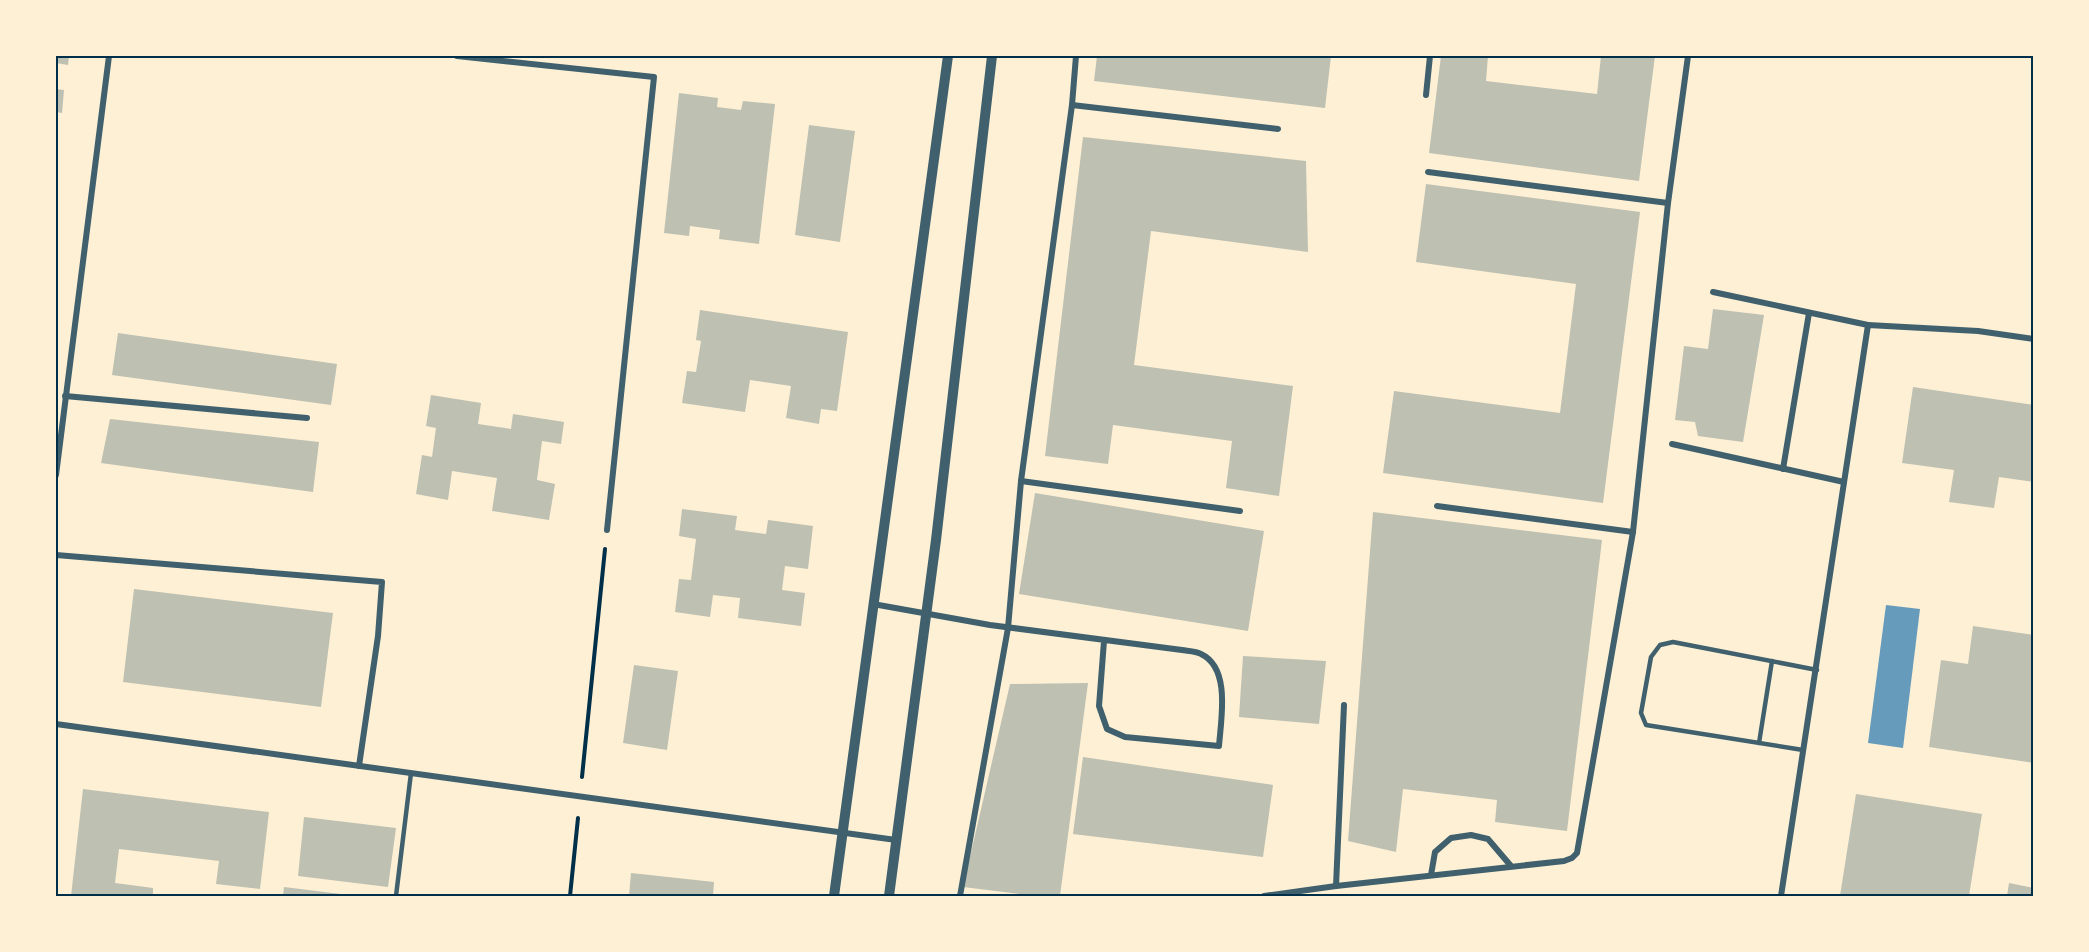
<svg xmlns="http://www.w3.org/2000/svg" width="2089" height="952" viewBox="0 0 2089 952" font-family="'Source Sans 3',sans-serif">
<style>
.water{fill:#669bbc}
.building{fill:#bec0b2}
.lines{fill:none;stroke-linecap:round;stroke-linejoin:round}
.path{stroke:#003049;stroke-width:4}
.service{stroke:#3f606c;stroke-width:4.5}
.minor{stroke:#3f606c;stroke-width:6}
.tertiary{stroke:#3f606c;stroke-width:10}
.neatline{fill:none;stroke:#003049;stroke-width:2}
</style>
<rect width="100%" height="100%" fill="#fdf0d5"/>
<path class="water" d="M1886 605 1920 609 1903 748 1868 743Z"/>
<g class="building">
<path d="M56 56H69L68 65 56 63Z"/>
<path d="M1097 56H1331L1325 108 1094 81Z"/>
<path d="M1441 56H1488L1486 81 1597 94 1601 56H1655L1639 181 1429 153Z"/>
<path d="M56 89 64 90 62 113 56 112Z"/>
<path d="M679 93 718 98 717 107 741 110 743 101 775 104 759 244 719 239 720 230 690 226 689 236 664 233Z"/>
<path d="M809 125 855 131 840 242 795 235Z"/>
<path d="M1083 137 1306 161 1308 252 1151 231 1134 365 1293 386 1279 496 1226 488 1232 441 1113 425 1108 464 1045 456Z"/>
<path d="M1426 184 1640 212 1603 503 1383 473 1394 391 1560 413 1576 284 1416 262Z"/>
<path d="M1713 309 1764 315 1743 442 1698 436 1695 422 1675 420 1684 346 1708 349Z"/>
<path d="M700 310 848 332 837 411 821 409 819 424 786 418 791 386 750 380 745 412 682 403 687 371 696 372 701 341 696 340Z"/>
<path d="M118 333 337 364 331 405 112 375Z"/>
<path d="M1913 387 2034 405V482L1999 477 1994 508 1949 502 1954 470 1902 463Z"/>
<path d="M431 395 481 403 478 424 511 429 513 414 564 422 561 444 542 441 537 480 555 484 549 520 492 511 497 478 452 471 448 500 416 494 422 455 432 457 436 428 426 426Z"/>
<path d="M110 419 319 442 313 492 101 463Z"/>
<path d="M1035 493 1264 531 1248 631 1019 594Z"/>
<path d="M682 509 737 516 735 530 766 534 768 520 813 526 808 569 785 566 782 590 805 593 801 626 738 618 740 598 713 595 710 617 675 612 679 579 691 580 696 539 679 536Z"/>
<path d="M1373 512 1602 540 1567 831 1495 822 1497 800 1403 789 1396 852 1348 841Z"/>
<path d="M134 589 333 613 321 707 123 682Z"/>
<path d="M1973 626 2034 635V763L1929 747 1941 660 1968 664Z"/>
<path d="M1243 656 1326 661 1319 724 1239 717Z"/>
<path d="M634 665 678 671 667 750 623 743Z"/>
<path d="M1088 683 1060 896H1036L963 887 1010 684Z"/>
<path d="M1083 757 1273 785 1263 857 1073 834Z"/>
<path d="M83 789 269 812 260 889 216 884 219 861 119 849 115 883 153 888V896H71Z"/>
<path d="M1856 794 1982 814 1969 896H1840Z"/>
<path d="M304 817 396 828 388 887 298 876Z"/>
<path d="M631 873 714 882 713 896H629Z"/>
<path d="M2009 883 2034 888V896H2007Z"/>
<path d="M284 887 349 895V896H283Z"/>
</g>
<g class="lines">
<g class="path">
<path d="M582 777 605 549"/>
<path d="M570 896 578 818"/>
</g>
<g class="service">
<path d="M1759 743 1772 661"/>
<path d="M1803 750 1646 725 1641 713 1651 657 1660 645 1673 642 1817 670"/>
<path d="M396 896 411 773"/>
</g>
<g class="minor">
<path d="M457 56 654 77 607 530"/>
<path d="M1426 95 1430 56"/>
<path d="M1072 105 1278 129"/>
<path d="M1428 172 1668 203"/>
<path d="M1713 292 1868 325"/>
<path d="M65 396 307 418"/>
<path d="M1672 444 1844 482"/>
<path d="M1783 469 1809 313"/>
<path d="M56 475 109 56"/>
<path d="M1021 481 1240 511"/>
<path d="M1437 506 1633 532"/>
<path d="M56 555 382 582 378 636 359 766"/>
<path d="M873 604 990 625 1182 650C1188 651 1196 651 1201 654 1231 668 1221 719 1219 746L1125 737 1107 729 1099 706 1104 641"/>
<path d="M56 724 896 840"/>
<path d="M1431 875 1435 852 1451 838 1471 835 1488 839 1511 866"/>
<path d="M1336 886 1344 705"/>
<path d="M960 896 1008 628 1021 481 1072 105 1076 56"/>
<path d="M1264 896 1336 886 1564 861 1572 858 1577 853 1633 532 1668 203 1688 56"/>
<path d="M1781 896 1868 325 1978 331 2034 339"/>
</g>
<g class="tertiary">
<path d="M834 896 948 56"/>
<path d="M889 896 936 540 992 56"/>
</g>
</g>
<rect width="2089" height="952" fill="none" stroke="#fdf0d5" stroke-width="114"/>
<rect x="57" y="57" width="1975" height="838" class="neatline"/>
</svg>
